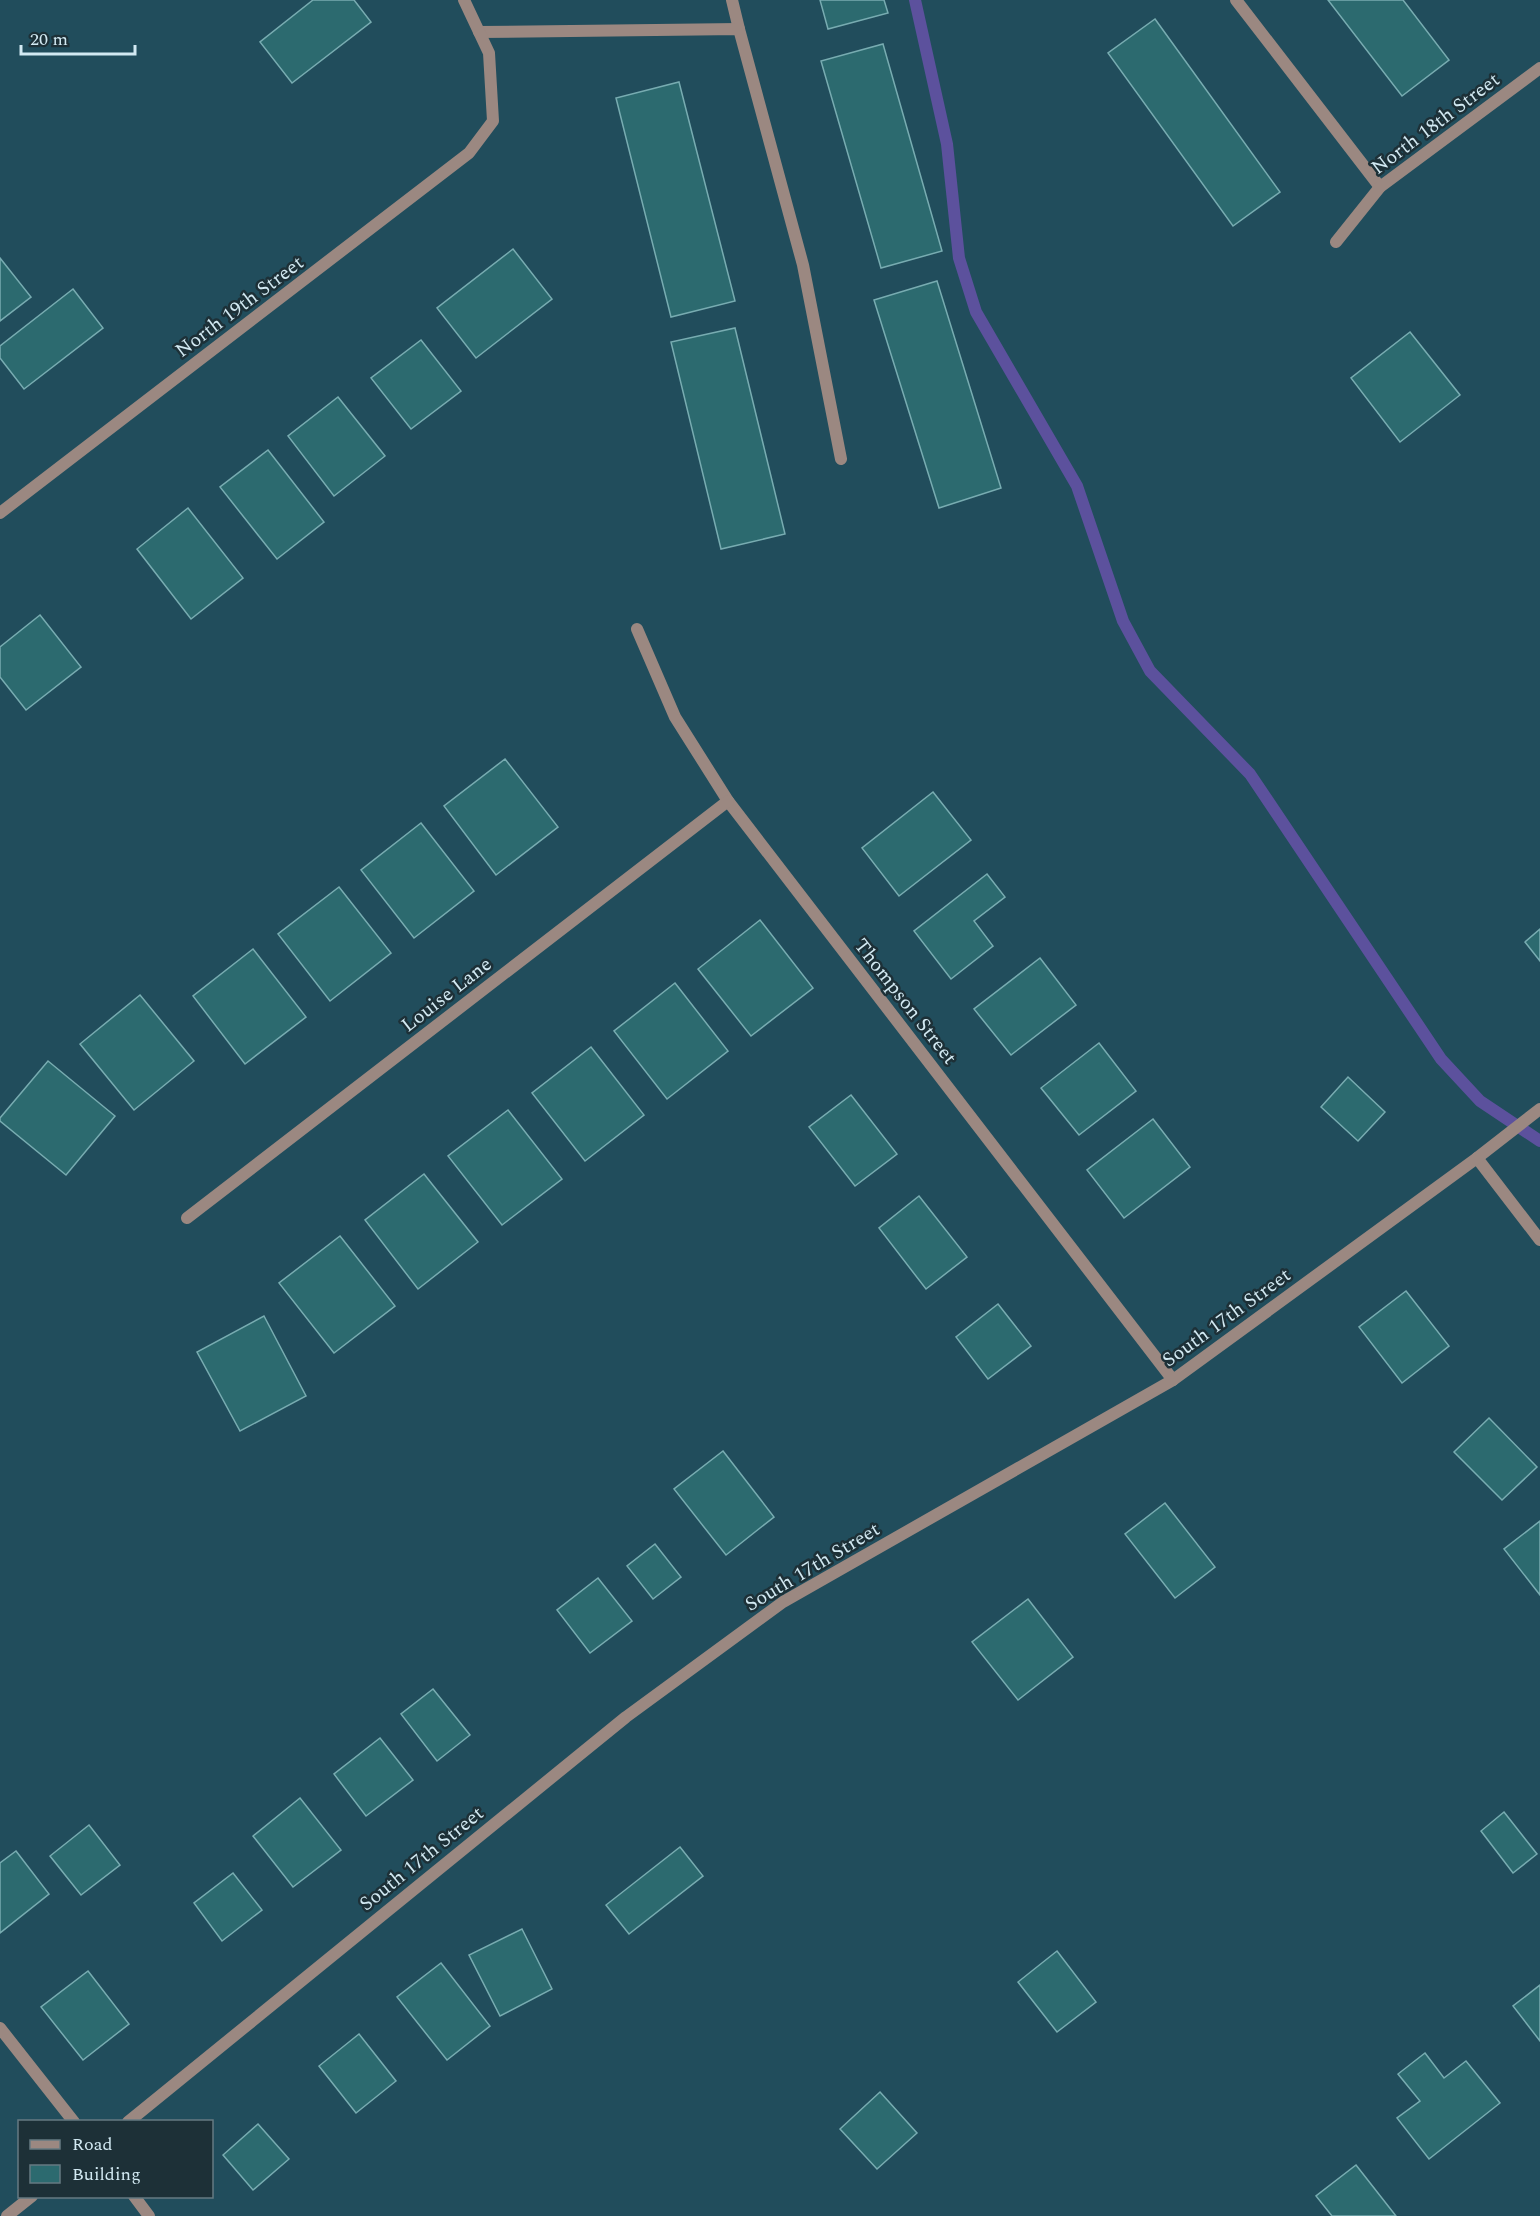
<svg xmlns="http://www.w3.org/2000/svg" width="1540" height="2216" viewBox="0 0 1540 2216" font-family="Spectral,serif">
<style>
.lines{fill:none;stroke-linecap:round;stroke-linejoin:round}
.stream{stroke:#5c519d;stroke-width:12}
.building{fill:#2c6a6f;stroke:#78acb1;stroke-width:1.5}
.lane{stroke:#9b8881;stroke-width:12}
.street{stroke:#9b8881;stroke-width:12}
.labels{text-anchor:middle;stroke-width:5;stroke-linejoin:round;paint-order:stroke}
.street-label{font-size:20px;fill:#d2e9f2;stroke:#1d3037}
</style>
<rect width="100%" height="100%" fill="#214d5c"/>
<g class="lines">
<path class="stream" d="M915 0 947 144 959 258 976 312 1077 486 1123 621 1150 671 1250 774 1441 1059 1480 1101 1540 1141"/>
</g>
<g class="building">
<path d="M313 0H354L371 22 292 83 260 42Z"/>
<path d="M820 0H884L888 13 828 29Z"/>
<path d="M1328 0H1403L1449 60 1402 96Z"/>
<path d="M1155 19 1280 192 1233 226 1108 53Z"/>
<path d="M883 44 942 251 881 268 821 61Z"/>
<path d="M679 82 735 301 671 317 616 98Z"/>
<path d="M513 249 552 299 476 358 437 308Z"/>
<path d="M0 258 31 297 0 321Z"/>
<path d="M937 281 1001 488 939 508 874 300Z"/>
<path d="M73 289 103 328 24 389 0 358V346Z"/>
<path d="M735 328 785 534 721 549 671 342Z"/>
<path d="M1410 332 1460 395 1400 442 1351 378Z"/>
<path d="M421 340 461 391 411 429 371 378Z"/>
<path d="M338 397 385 456 334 496 288 436Z"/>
<path d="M268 450 324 522 277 559 220 487Z"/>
<path d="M188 508 243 578 191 619 137 549Z"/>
<path d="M40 615 81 667 26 710 0 677V647Z"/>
<path d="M505 759 558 827 496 875 444 806Z"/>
<path d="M933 792 971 840 899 896 862 848Z"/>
<path d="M421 823 474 891 414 938 361 870Z"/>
<path d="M987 874 1005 897 974 921 993 946 951 979 914 931Z"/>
<path d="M339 887 391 953 330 1001 278 934Z"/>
<path d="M760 920 813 988 751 1036 698 969Z"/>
<path d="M1540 929V961L1525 942Z"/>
<path d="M253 949 306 1017 245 1064 193 996Z"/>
<path d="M1040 958 1076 1005 1011 1055 974 1009Z"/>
<path d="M675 983 728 1051 667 1099 614 1031Z"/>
<path d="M140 995 194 1061 134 1110 80 1044Z"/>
<path d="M1099 1043 1136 1091 1079 1135 1041 1088Z"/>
<path d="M591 1047 644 1115 585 1161 532 1093Z"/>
<path d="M48 1061 115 1116 66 1175 0 1121V1118Z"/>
<path d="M1348 1077 1385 1112 1358 1141 1321 1107Z"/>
<path d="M851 1095 897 1154 855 1186 809 1127Z"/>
<path d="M508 1110 562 1179 502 1225 448 1156Z"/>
<path d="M1153 1119 1190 1167 1124 1218 1087 1170Z"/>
<path d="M424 1174 478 1242 418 1289 365 1220Z"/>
<path d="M919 1196 967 1257 926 1289 879 1228Z"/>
<path d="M340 1236 395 1306 334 1353 279 1283Z"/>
<path d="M1406 1291 1449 1346 1402 1383 1359 1327Z"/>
<path d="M998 1304 1031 1346 988 1379 956 1337Z"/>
<path d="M264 1316 306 1396 240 1431 197 1352Z"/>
<path d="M1489 1418 1537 1467 1502 1500 1454 1452Z"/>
<path d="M723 1451 774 1517 726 1555 674 1489Z"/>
<path d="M1165 1503 1215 1567 1175 1598 1125 1534Z"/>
<path d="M1540 1521V1595L1504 1549Z"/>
<path d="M655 1544 681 1577 653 1599 627 1566Z"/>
<path d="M598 1578 632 1621 590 1653 557 1610Z"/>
<path d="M1028 1599 1073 1657 1018 1700 972 1642Z"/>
<path d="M433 1689 470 1735 437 1761 401 1714Z"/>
<path d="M380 1738 413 1780 366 1816 334 1774Z"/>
<path d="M300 1798 341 1850 293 1887 253 1836Z"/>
<path d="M1504 1812 1537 1854 1513 1873 1481 1831Z"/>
<path d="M89 1825 120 1865 81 1895 50 1856Z"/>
<path d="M680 1847 703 1876 629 1934 606 1905Z"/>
<path d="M16 1851 49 1894 0 1933V1863Z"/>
<path d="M233 1873 262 1910 222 1941 194 1903Z"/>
<path d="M522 1929 552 1989 500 2016 469 1955Z"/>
<path d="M1057 1951 1096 2002 1057 2032 1018 1982Z"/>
<path d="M441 1963 490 2026 447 2060 397 1997Z"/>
<path d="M88 1971 129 2024 83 2060 41 2007Z"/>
<path d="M1540 1985V2041L1513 2006Z"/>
<path d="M359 2034 396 2081 356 2113 319 2066Z"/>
<path d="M1425 2053 1444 2078 1466 2061 1500 2103 1429 2159 1397 2118 1420 2101 1398 2074Z"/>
<path d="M880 2092 917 2133 877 2169 840 2129Z"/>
<path d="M258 2124 289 2159 253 2190 223 2155Z"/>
<path d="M1356 2165 1396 2216H1332L1316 2196Z"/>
</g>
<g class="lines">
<g class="lane">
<path d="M732 0 739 29"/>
<path d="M1236 0 1380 187"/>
<path d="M479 32 739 29 803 265 841 459"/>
</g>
<g class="street">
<path d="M1336 242 1380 187 1540 68"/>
<path d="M0 513 469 153 493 121 489 53 464 0"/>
<path d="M637 629 675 717 728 801 1173 1380"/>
<path d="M1477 1158 1540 1240"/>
<path d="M187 1218 728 801"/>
<path d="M0 2028 74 2122"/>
<path d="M128 2122 626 1717 783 1602 1173 1380 1477 1158 1540 1109"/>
<path d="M134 2196 149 2216"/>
<path d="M7 2216 32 2196"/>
</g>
</g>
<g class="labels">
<g class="street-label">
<text transform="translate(1435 123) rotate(-37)" y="7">North 18th Street</text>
<text transform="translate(239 306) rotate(-37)" y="7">North 19th Street</text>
<text transform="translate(446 994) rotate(-38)" y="7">Louise Lane</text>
<text transform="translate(906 1001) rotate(52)" y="7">Thompson Street</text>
<text transform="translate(1226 1317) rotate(-36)" y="7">South 17th Street</text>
<text transform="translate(812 1566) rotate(-31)" y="7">South 17th Street</text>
<text transform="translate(421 1858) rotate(-39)" y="7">South 17th Street</text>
</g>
</g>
<rect x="18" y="2120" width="195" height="78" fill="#1d3037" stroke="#657a82" stroke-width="1.5"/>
<rect x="30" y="2140" width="30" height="9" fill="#9b8881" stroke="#657a82" stroke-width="1.5"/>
<text x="72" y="2150" font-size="18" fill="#d2e9f2">Road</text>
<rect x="30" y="2165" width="30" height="18" fill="#2c6a6f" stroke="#657a82" stroke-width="1.5"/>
<text x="72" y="2180" font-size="18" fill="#d2e9f2">Building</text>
<path d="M21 45v9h114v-9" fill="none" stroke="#d2e9f2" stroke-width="3"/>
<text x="30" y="45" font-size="18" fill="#d2e9f2" stroke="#1d3037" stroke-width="4.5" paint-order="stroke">20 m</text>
</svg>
